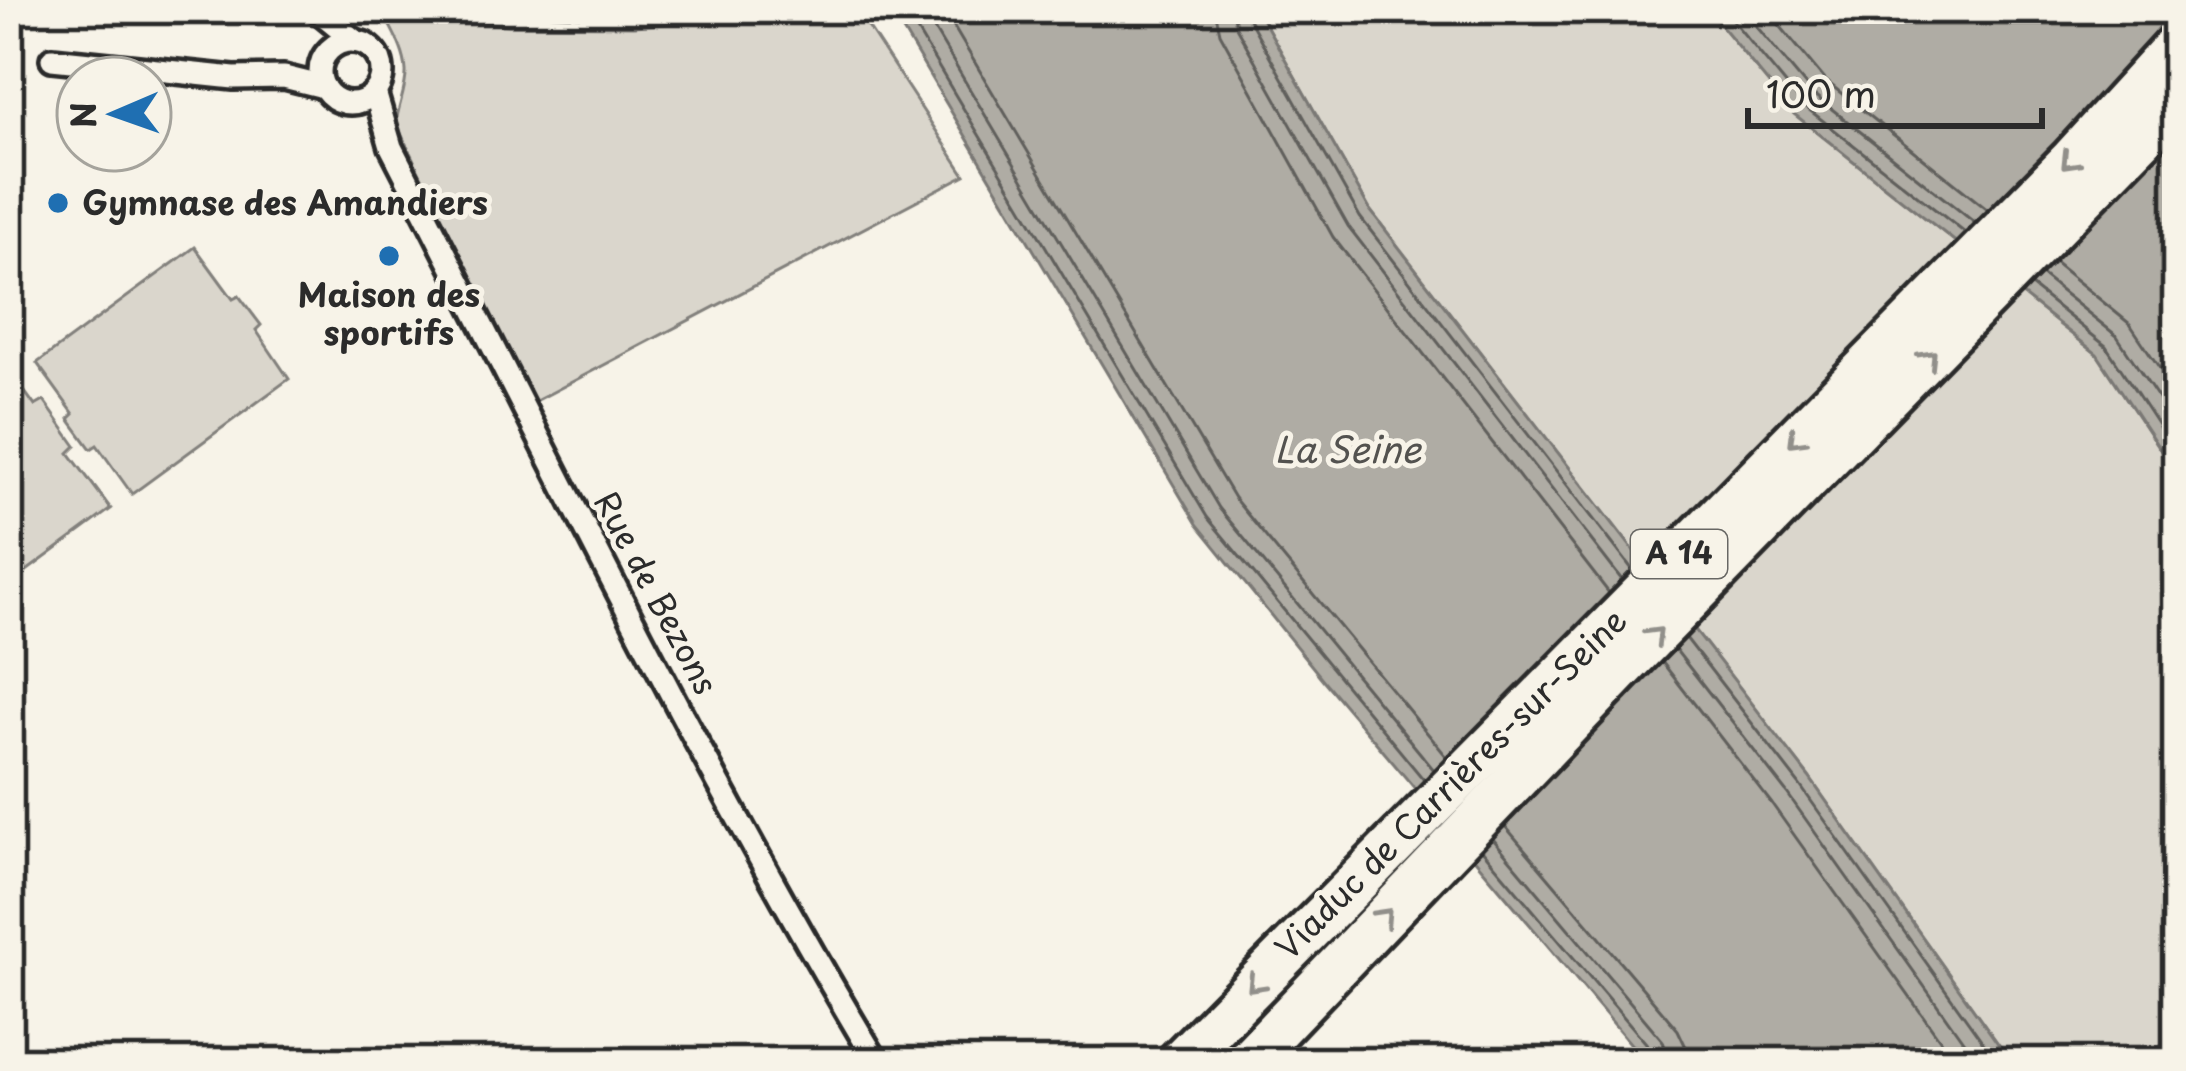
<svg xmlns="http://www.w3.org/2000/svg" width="2186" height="1071" viewBox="0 0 2186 1071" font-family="'Playpen Sans',sans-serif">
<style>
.green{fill:#dad6cc;stroke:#82807c;stroke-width:3}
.water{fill:#afaca4;stroke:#7a7874;stroke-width:3}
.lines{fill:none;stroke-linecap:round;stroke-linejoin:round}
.shore{stroke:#605f5b;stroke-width:3}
.street-casing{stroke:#2b2b2b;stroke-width:30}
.highway-casing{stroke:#2b2b2b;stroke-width:51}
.street{stroke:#f7f3e8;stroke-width:21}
.highway{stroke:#f7f3e8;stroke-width:42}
.rail{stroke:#2b2b2b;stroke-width:6}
.oneway{stroke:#918f8a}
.poi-dot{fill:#1f6fb2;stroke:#f7f3e8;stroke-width:4.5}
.labels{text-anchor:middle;stroke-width:10;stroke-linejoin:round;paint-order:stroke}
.shield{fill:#f7f3e8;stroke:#686764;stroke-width:3}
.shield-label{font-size:30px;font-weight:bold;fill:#2b2b2b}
.poi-label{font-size:33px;font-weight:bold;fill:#2b2b2b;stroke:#f7f3e8;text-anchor:start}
.street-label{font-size:33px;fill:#2b2b2b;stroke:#f7f3e8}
.water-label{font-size:36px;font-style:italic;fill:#53524f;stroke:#f7f3e8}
</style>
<rect width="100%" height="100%" fill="#f7f3e8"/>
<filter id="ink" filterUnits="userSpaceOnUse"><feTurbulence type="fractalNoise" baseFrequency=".00833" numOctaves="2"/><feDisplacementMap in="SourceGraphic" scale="24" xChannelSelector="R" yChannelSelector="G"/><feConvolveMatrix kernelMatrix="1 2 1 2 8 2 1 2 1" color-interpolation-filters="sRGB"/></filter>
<g filter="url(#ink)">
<g class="green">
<path d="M1257 9H1707L1794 114 2097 354 2177 475V1062H2011L1809 777 1370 210Z"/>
<path d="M857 10 965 175 530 404 396 123C398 106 407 87 406 71 405 50 392 31 383 12L509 25 633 26Z"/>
<path d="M195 247 233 299 239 296 261 325 256 330 289 379 132 494 97 445 91 449 69 419 74 414 37 363Z"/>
<path d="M9 370 35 406 44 401 76 446 69 453 111 509 9 584Z"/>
</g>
<g class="water">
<path d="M890 9H1257L1370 210 1809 777 2011 1062H1646L1324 681 1197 524Z"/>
<path d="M1707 9H2147L2177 40V475L2097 354 1794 114Z"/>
</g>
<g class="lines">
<g class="shore">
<path d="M904 9 1207 517 1424 780"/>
<path d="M922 9 1219 508 1434 770"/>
<path d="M943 9 1234 498 1447 757"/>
<path d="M1215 9 1220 33 1333 237 1609 593"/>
<path d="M1233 9 1236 27 1348 226 1622 580"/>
<path d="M1248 9 1249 19 1360 217 1632 569"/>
<path d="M1723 9 1803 105 1965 233"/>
<path d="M1742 9 1813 94 1975 223"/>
<path d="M1766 9 1826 81 1988 210"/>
<path d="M2054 262 2130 324 2177 394"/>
<path d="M2041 275 2117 336 2177 426"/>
<path d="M2031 286 2106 346 2177 454"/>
<path d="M1686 638 1799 784 1997 1062"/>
<path d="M1675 649 1787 793 1978 1062"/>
<path d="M1662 662 1772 804 1956 1062"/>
<path d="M1505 826 1678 1030 1686 1047 1687 1062"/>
<path d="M1493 839 1663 1041 1669 1062"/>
<path d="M1482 850 1651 1049 1654 1062"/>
</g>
<g class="street-casing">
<g id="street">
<path d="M316 9 355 41"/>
<circle cx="351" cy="72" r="31"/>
<path d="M52 59 234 78 284 77 324 87"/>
<path d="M375 92 391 147C549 454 699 766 877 1062"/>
</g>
</g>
<g class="highway-casing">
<g id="highway">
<path d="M1179 1062 2072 159 2177 44"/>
<path d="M1246 1062 1619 672 2177 102"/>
</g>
</g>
<use href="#street" class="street"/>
<use href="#highway" class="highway"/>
<path class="rail" d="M449 9 597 15 748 9"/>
</g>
<defs><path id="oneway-chevron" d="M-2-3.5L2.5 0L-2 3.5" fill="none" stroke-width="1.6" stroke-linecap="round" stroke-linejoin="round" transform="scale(3)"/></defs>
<g class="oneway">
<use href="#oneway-chevron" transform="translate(2069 161) rotate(134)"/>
<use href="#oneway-chevron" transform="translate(1929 358) rotate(-46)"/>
<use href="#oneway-chevron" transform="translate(1796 439) rotate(135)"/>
<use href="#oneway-chevron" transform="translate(1655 635) rotate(-45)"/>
<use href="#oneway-chevron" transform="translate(1384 916) rotate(-47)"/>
<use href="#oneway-chevron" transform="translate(1255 984) rotate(134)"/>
</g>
</g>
<g class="poi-dot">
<circle cx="58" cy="203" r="12"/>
<circle cx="389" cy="256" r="12"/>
</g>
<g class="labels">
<rect class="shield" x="1631" y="530" width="96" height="48" rx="9"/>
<g class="shield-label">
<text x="1679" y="564">A 14</text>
</g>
<g class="poi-label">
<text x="82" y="215">Gymnase des Amandiers</text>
<text x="389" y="307" text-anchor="middle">Maison des<tspan x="389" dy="38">sportifs</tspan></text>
</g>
<g class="street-label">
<text transform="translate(656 593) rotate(62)" y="12">Rue de Bezons</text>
<text transform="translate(1451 784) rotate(-45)" y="12">Viaduc de Carrières-sur-Seine</text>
</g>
<g class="water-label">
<text x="1348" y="463">La Seine</text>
</g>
</g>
<rect width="2186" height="1071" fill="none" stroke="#f7f3e8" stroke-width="48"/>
<rect x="24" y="24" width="2138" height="1023" fill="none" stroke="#2b2b2b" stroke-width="4.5" filter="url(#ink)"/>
<g transform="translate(114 114) rotate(268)"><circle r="57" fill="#f7f3e8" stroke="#a5a39c" stroke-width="3"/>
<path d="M0-9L21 45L0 30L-21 45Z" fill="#1f6fb2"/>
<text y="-18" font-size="33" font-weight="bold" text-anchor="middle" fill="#2b2b2b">N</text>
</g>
<path d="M1748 108v18h294v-18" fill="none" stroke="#2b2b2b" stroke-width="6"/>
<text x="1766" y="108" font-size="36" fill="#2b2b2b" stroke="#f7f3e8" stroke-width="9" paint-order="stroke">100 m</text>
</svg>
